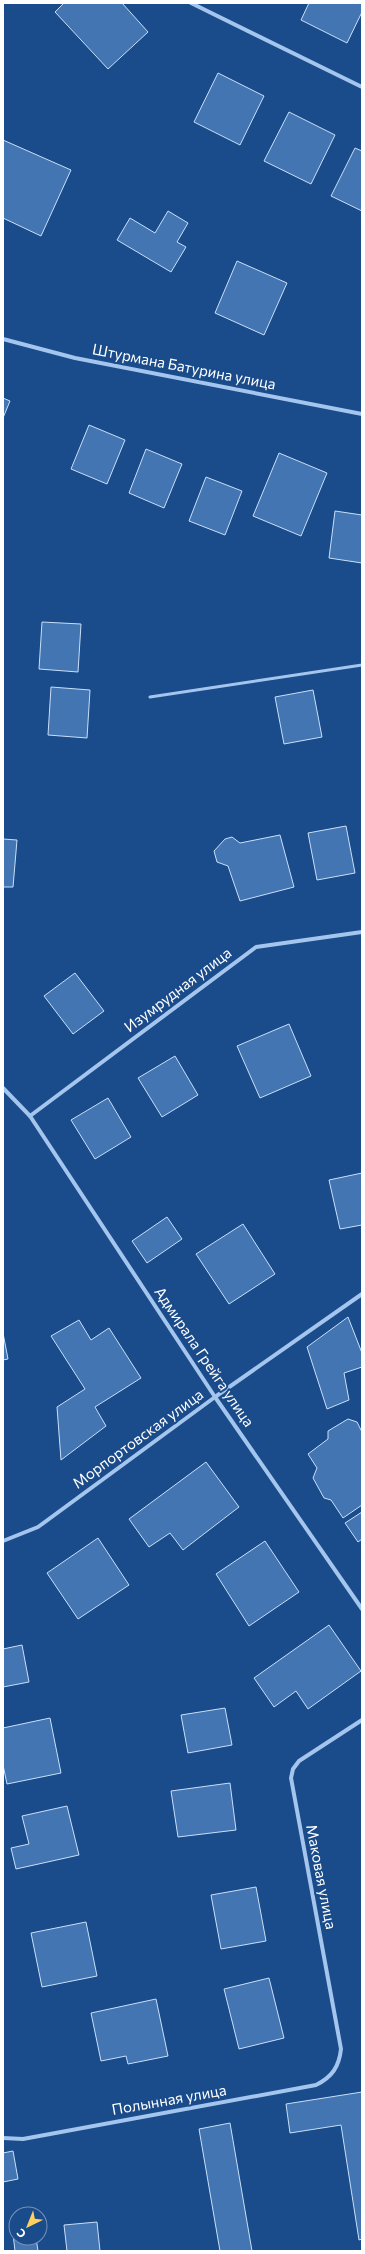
<svg xmlns="http://www.w3.org/2000/svg" width="365" height="2254" viewBox="0 0 365 2254" font-family="Commissioner,sans-serif">
<style>
.building{fill:#4375b2;stroke:#c9dff9}
.lines{fill:none;stroke-linecap:round;stroke-linejoin:round}
.service{stroke:#a4c5ed;stroke-width:3}
.minor{stroke:#a4c5ed;stroke-width:4}
.labels{text-anchor:middle;stroke-width:4;stroke-linejoin:round;paint-order:stroke}
.street-label{font-size:15px;fill:#fff;stroke:#1a4b8a}
</style>
<rect width="100%" height="100%" fill="#1a4b8a"/>
<g class="building">
<path d="M64 3H122L148 32 108 69 55 12Z"/>
<path d="M309 3H362V12L347 43 301 20Z"/>
<path d="M218 73 264 96 240 145 194 122Z"/>
<path d="M289 112 335 135 311 184 264 161Z"/>
<path d="M3 140 71 170 41 236 3 218Z"/>
<path d="M355 148 362 151V211L331 196Z"/>
<path d="M168 211 188 223 177 242 186 247 171 272 117 240 130 218 155 233Z"/>
<path d="M237 261 287 283 264 335 215 313Z"/>
<path d="M3 398 10 401 3 418Z"/>
<path d="M89 425 125 440 107 484 71 469Z"/>
<path d="M146 449 182 464 164 508 129 493Z"/>
<path d="M279 453 327 473 301 536 253 516Z"/>
<path d="M206 477 242 491 225 535 189 521Z"/>
<path d="M335 511 362 515V563L329 558Z"/>
<path d="M42 622 81 624 78 672 39 669Z"/>
<path d="M51 687 90 690 87 738 48 735Z"/>
<path d="M313 690 322 737 284 744 275 697Z"/>
<path d="M346 826 355 873 317 880 308 833Z"/>
<path d="M280 835 294 887 240 901 228 866 217 862 214 851 225 839 232 837 240 843Z"/>
<path d="M3 839 17 840 13 887H3Z"/>
<path d="M75 973 104 1011 73 1034 44 996Z"/>
<path d="M289 1024 311 1076 260 1098 237 1046Z"/>
<path d="M175 1056 198 1095 162 1117 138 1078Z"/>
<path d="M108 1098 131 1137 95 1159 71 1120Z"/>
<path d="M362 1173V1225L340 1229 329 1180Z"/>
<path d="M167 1217 182 1239 147 1263 132 1241Z"/>
<path d="M243 1224 275 1274 229 1304 196 1254Z"/>
<path d="M348 1317 362 1353V1367L344 1373 349 1400 327 1409 307 1347Z"/>
<path d="M79 1320 91 1340 109 1328 141 1378 95 1407 106 1426 61 1460 57 1407 85 1389 51 1336Z"/>
<path d="M3 1333 8 1359 3 1360Z"/>
<path d="M348 1419 357 1422 362 1432V1505L343 1518 331 1500 324 1498 313 1478 317 1468 308 1454 328 1439V1431Z"/>
<path d="M206 1462 239 1507 183 1550 170 1533 149 1547 129 1519Z"/>
<path d="M362 1512V1539L358 1542 345 1523Z"/>
<path d="M98 1538 129 1585 78 1619 47 1573Z"/>
<path d="M265 1541 299 1592 249 1626 216 1574Z"/>
<path d="M329 1625 361 1671 308 1709 296 1691 274 1707 254 1678Z"/>
<path d="M22 1645 29 1682 3 1687V1649Z"/>
<path d="M225 1708 232 1745 188 1753 181 1715Z"/>
<path d="M50 1718 61 1773 7 1784 3 1765V1728Z"/>
<path d="M230 1783 236 1830 178 1837 171 1791Z"/>
<path d="M67 1806 79 1855 16 1869 11 1848 29 1844 22 1816Z"/>
<path d="M256 1887 266 1941 221 1949 211 1895Z"/>
<path d="M86 1922 97 1976 42 1987 31 1933Z"/>
<path d="M269 1978 284 2038 239 2049 224 1989Z"/>
<path d="M156 1999 168 2056 128 2064 126 2056 101 2061 91 2013Z"/>
<path d="M362 2092V2239L359 2240 341 2125 290 2133 286 2104Z"/>
<path d="M230 2123 252 2251H220L199 2129Z"/>
<path d="M13 2151 18 2179 3 2182V2153Z"/>
<path d="M97 2222 100 2251H67L64 2225Z"/>
<path d="M16 2224V2238H36L38 2251H15L12 2225Z"/>
</g>
<g class="lines">
<path class="service" d="M150 697 362 665"/>
<g class="minor">
<path d="M191 3 362 87"/>
<path d="M3 339 75 358 362 414"/>
<path d="M3 1088 30 1116 215 1397 362 1609"/>
<path d="M30 1116 256 947 362 932"/>
<path d="M3 1541 38 1527 215 1397 362 1294"/>
<path d="M3 2138 23 2139 316 2085C332 2077 339 2067 341 2049L291 1778 293 1769 299 1761 362 1720"/>
</g>
</g>
<g class="labels">
<g class="street-label">
<text transform="translate(184 367) rotate(11)" y="5">Штурмана Батурина улица</text>
<text transform="translate(178 990) rotate(-37)" y="5">Изумрудная улица</text>
<text transform="translate(204 1357) rotate(56)" y="5">Адмирала Грейга улица</text>
<text transform="translate(138 1439) rotate(-36)" y="5">Морпортовская улица</text>
<text transform="translate(321 1877) rotate(79)" y="5">Маковая улица</text>
<text transform="translate(169 2100) rotate(-10)" y="5">Полынная улица</text>
</g>
</g>
<rect width="365" height="2254" fill="none" stroke="#ffffff" stroke-width="8"/>
<g transform="translate(28 2226) rotate(223)"><circle r="19" fill="#1a4b8a" stroke="#7693b9"/>
<path d="M0-3L7 15L0 10L-7 15Z" fill="#ffd060"/>
<text y="-6" font-size="11" font-weight="bold" text-anchor="middle" fill="#ffffff">С</text>
</g>
</svg>
